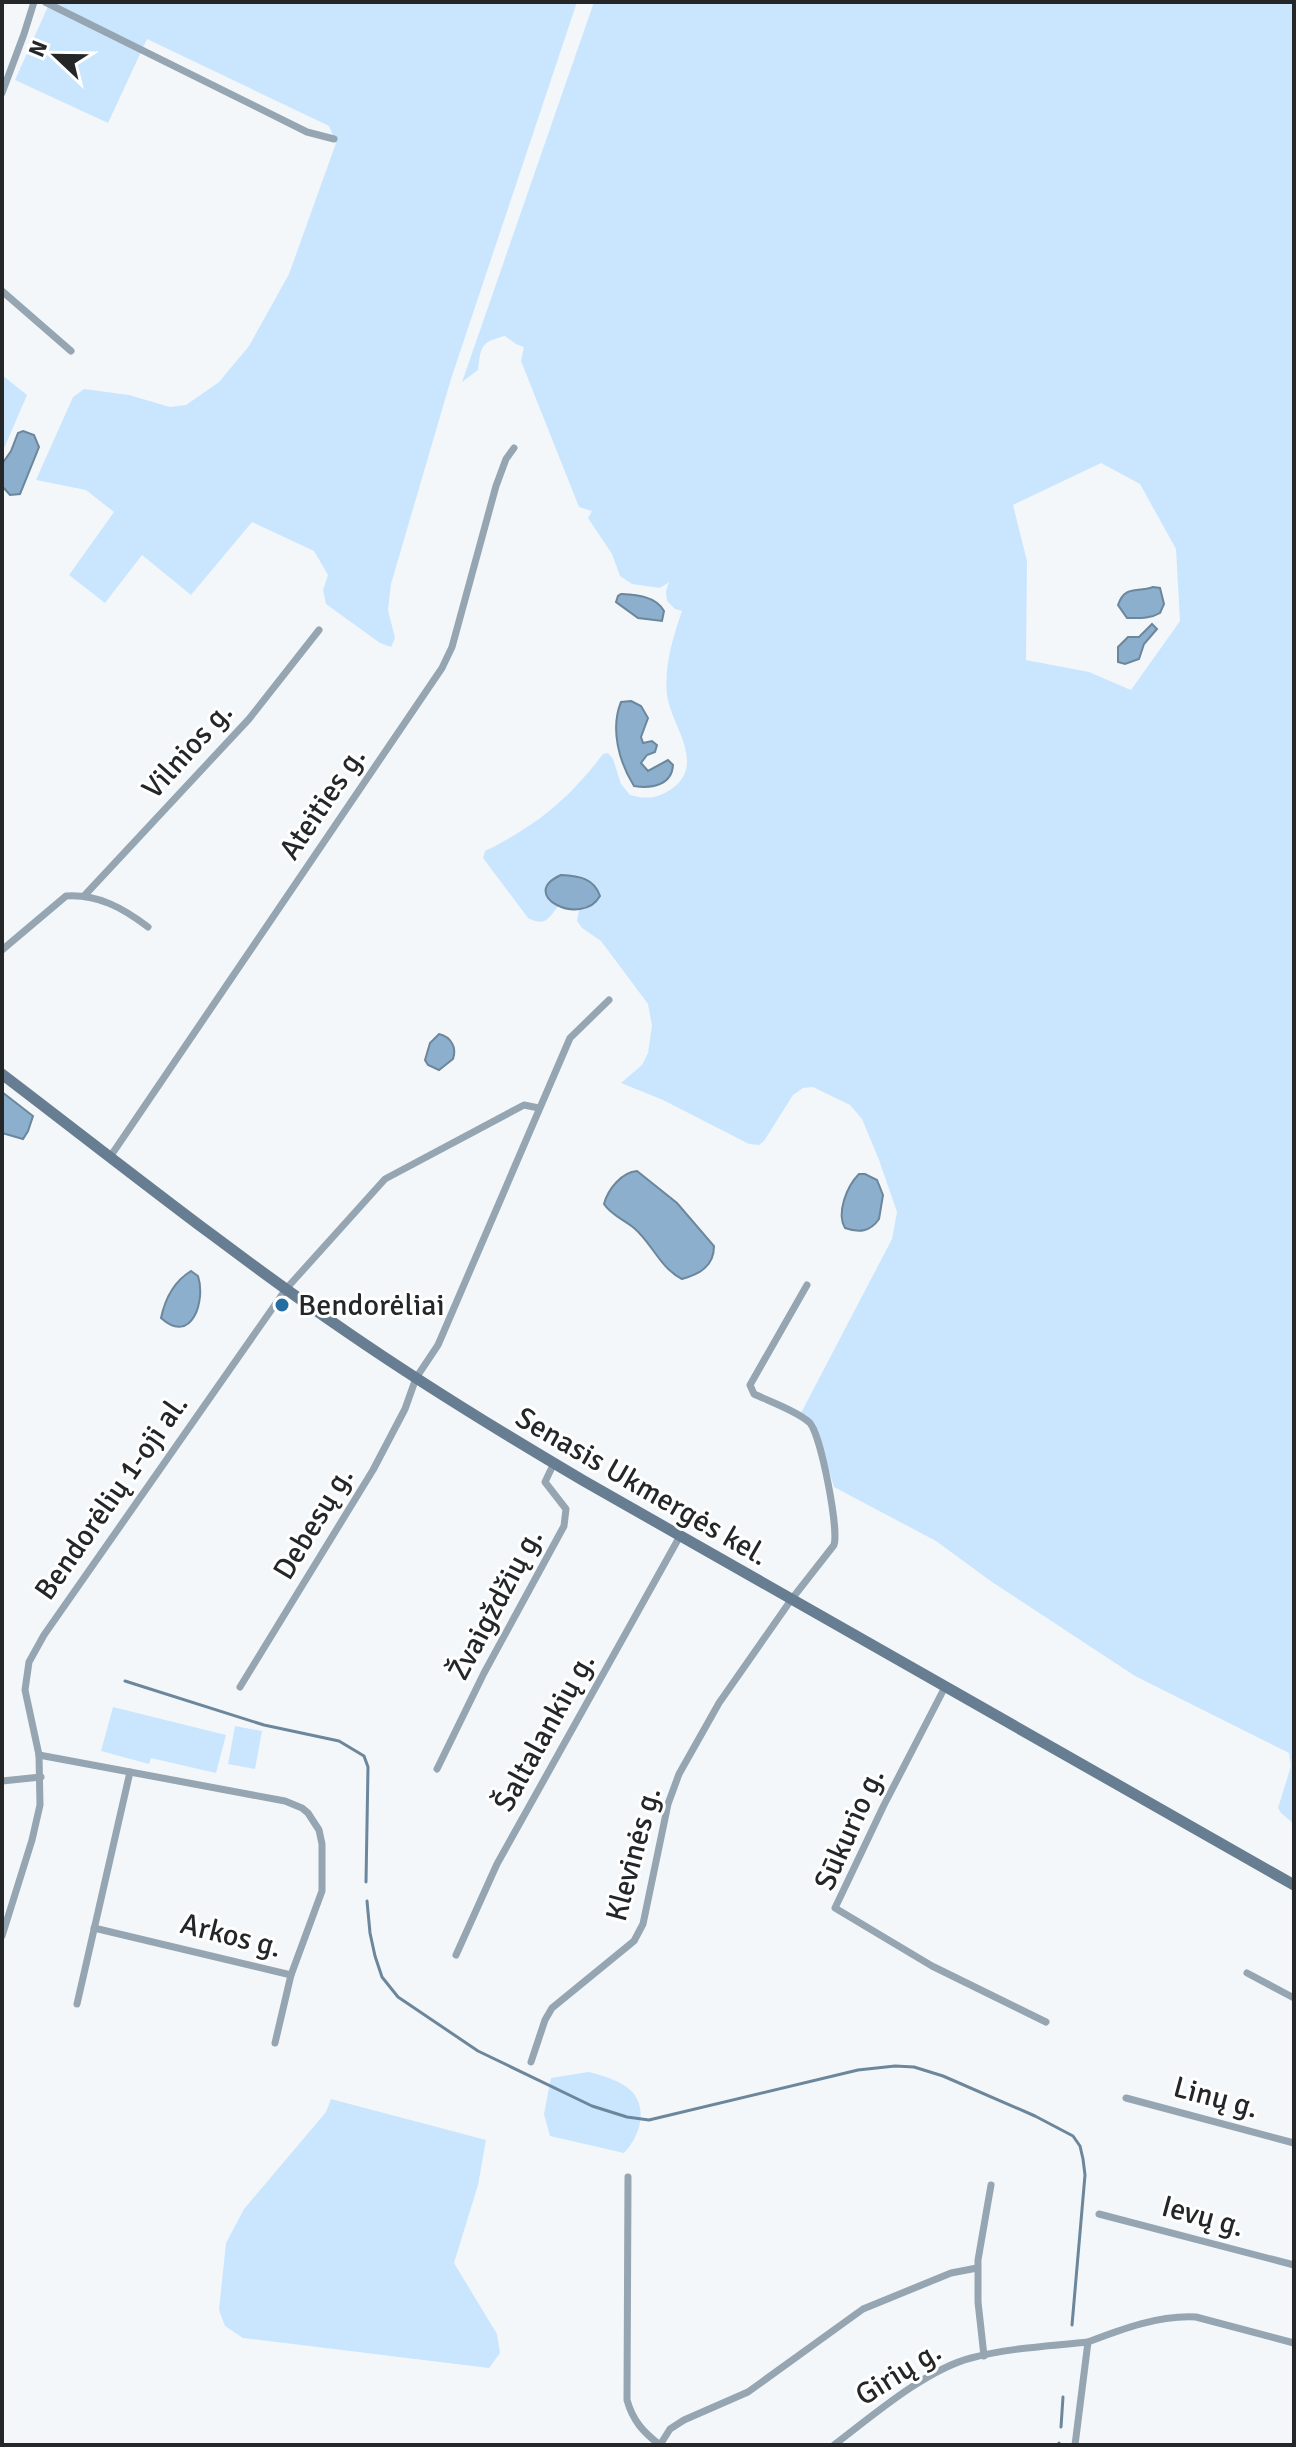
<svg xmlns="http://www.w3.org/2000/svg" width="1296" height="2447" viewBox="0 0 1296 2447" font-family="Signika,sans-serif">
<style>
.green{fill:#cae6fe;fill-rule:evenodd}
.water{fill:#8bafcd;stroke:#6c869b;stroke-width:2}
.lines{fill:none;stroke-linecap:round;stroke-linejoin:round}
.stream{stroke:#6c869b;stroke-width:3}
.street{stroke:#95a5b2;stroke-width:7}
.secondary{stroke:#677d91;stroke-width:11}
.poi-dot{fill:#256ea2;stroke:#fff;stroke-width:3}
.labels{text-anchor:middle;stroke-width:6;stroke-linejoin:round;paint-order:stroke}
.street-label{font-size:30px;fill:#242627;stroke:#fff}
.poi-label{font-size:30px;fill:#242627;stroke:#fff;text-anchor:start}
</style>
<rect width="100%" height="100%" fill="#f3f7fa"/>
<g class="green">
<path d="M50 2H577L451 379 391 584 388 610 395 638 391 647 380 643 326 604 323 590 328 575 314 551 252 522 191 595 142 555 105 603 69 575 114 512 86 490 36 480 73 397 84 389 129 395 170 407 186 405 219 382 249 346 289 274 336 143 329 126 147 39 108 123 15 80Z"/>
<path d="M594 2H1294V1824L1281 1813 1278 1808 1291 1766 1289 1753 1135 1676 992 1582 936 1541 834 1487 815 1423 801 1413 892 1239 897 1212 879 1160 862 1119 850 1105 813 1087 803 1088 793 1095 764 1141 759 1145 749 1144 663 1100 621 1083 642 1065 648 1053 652 1026 648 1004 601 941 582 928 577 921 579 910 598 901 600 896 584 878 561 875 553 903 559 905C548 919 546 927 528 918L483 858 485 851C537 825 567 801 603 754L608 753 613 759 621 784 630 795C646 799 656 799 670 790 708 765 671 726 667 695 664 666 673 637 682 611L675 609 667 601 666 591 669 582 660 588 632 584 620 576 612 554 588 518 592 511 579 507 521 361 524 347 516 344 505 336C480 342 481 347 478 370L462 382ZM1101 463 1140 484 1176 549 1180 621 1131 690 1089 672 1026 660 1027 561 1013 505Z"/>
<path d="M2 375 27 395 2 453Z"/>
<path d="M113 1707 226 1735 216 1773 151 1758 149 1764 101 1751Z"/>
<path d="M235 1726 262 1731 255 1769 228 1764Z"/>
<path d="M588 2072C602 2075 625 2082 634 2094 648 2113 638 2138 624 2153L550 2136 544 2114 551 2078Z"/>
<path d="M331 2099 486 2140 478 2185 454 2263 497 2334 500 2353 489 2368 243 2338 225 2326 219 2310 226 2243 244 2209 326 2112Z"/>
</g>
<g class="water">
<path d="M23 431 34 435 39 447 20 494 10 495 2 486V464L11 451 18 433Z"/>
<path d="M1153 587 1160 588 1164 604 1160 613C1150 619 1139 618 1127 618L1118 605C1125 585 1136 593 1153 587Z"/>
<path d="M621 594C637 595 656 596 664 611L662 621 638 618 616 602 618 596Z"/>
<path d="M1152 624 1157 629 1144 644 1139 659 1125 664 1118 662V647L1128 637H1139Z"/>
<path d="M631 701 641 706 648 718 641 737 643 743 652 741 657 745 655 752 647 755 641 763 648 771 668 760 673 765C672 785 652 789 634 786 619 762 610 729 621 702Z"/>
<path d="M561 875C579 876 594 878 600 896 582 928 516 895 561 875Z"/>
<path d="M439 1034C451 1037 457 1047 453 1059L439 1070 428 1065 425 1060 430 1043Z"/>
<path d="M2 1092 33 1116 28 1131 23 1139 2 1133Z"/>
<path d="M637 1171 677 1203 714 1246C714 1266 700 1274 682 1279 660 1268 652 1243 634 1228 624 1220 610 1214 604 1204 608 1189 622 1172 637 1171Z"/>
<path d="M859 1174H865L877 1180 883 1195 879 1219C870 1232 859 1233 845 1228 836 1213 847 1186 859 1174Z"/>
<path d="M191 1271 198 1276C206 1300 192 1346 161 1318 165 1299 173 1282 191 1271Z"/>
</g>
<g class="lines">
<g class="stream">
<path d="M125 1681 264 1725 339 1741 364 1756 368 1767 366 1882"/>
<path d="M367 1901 370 1933 375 1956 382 1977 398 1997 478 2051 592 2106 627 2117 649 2120 858 2070 895 2066 914 2067 943 2076 1035 2116 1073 2136 1080 2146 1083 2159 1085 2175 1072 2325"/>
<path d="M1061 2427 1063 2397"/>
<path d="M1058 2445 1059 2443"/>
</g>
<g class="street">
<path d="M45 2 307 132 334 139"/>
<path d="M2 93 24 34 34 2"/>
<path d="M2 291 71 351"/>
<path d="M84 896 249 719 319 630"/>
<path d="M2 950 66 896C98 894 123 908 148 927"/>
<path d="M110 1157 442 668 452 647 496 486 506 459 514 448"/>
<path d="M240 1687 373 1470 405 1409 416 1378 438 1345 570 1038 609 1000"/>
<path d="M945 1687 884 1805 835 1908 932 1966 1046 2022"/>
<path d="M39 1755 130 1772 77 2004"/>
<path d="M437 1769 484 1673 564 1526 566 1509 545 1482 554 1463"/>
<path d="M130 1772 285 1801 302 1808 308 1813 319 1830 322 1844V1891L291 1975 275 2043"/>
<path d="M2 1781 41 1777"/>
<path d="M94 1928 291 1975"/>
<path d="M2 1936 32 1840 40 1805 39 1755 25 1690 29 1662 44 1635 286 1289 385 1179 524 1105 539 1108"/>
<path d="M456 1955 497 1864 680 1536"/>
<path d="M1247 1973 1294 1998"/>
<path d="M531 2062 545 2020 552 2008 634 1941 643 1924 668 1804 679 1774 719 1703 791 1600 834 1545C839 1529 821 1436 810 1423 799 1412 769 1401 754 1394L750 1385 807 1285"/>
<path d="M1126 2098 1294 2143"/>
<path d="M628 2177 627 2400C633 2421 643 2432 660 2445L670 2429 684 2420 748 2392 863 2309 951 2273 977 2268"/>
<path d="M1099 2214 1294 2265"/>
<path d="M984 2356 978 2302V2260L991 2185"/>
<path d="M834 2445C871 2417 925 2370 971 2358 1008 2348 1050 2346 1088 2342"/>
<path d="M1075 2445 1088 2342C1122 2329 1159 2315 1196 2317L1294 2343"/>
</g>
<path class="secondary" d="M2 1074C116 1161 229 1251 347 1332 424 1385 504 1434 584 1481L1294 1885"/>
</g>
<circle class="poi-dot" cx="282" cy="1305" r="8"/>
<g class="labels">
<g class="street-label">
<text transform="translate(187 750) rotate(-48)" y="10">Vilnios g.</text>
<text transform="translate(322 803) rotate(-56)" y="10">Ateities g.</text>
<text transform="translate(642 1486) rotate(30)" y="10">Senasis Ukmergės kel.</text>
<text transform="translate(111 1497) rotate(-55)" y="10">Bendorėlių 1-oji al.</text>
<text transform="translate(313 1523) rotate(-59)" y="10">Debesų g.</text>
<text transform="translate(495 1604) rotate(-62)" y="10">Žvaigždžių g.</text>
<text transform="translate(544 1732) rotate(-61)" y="10">Šaltalankių g.</text>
<text transform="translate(849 1829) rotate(-66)" y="10">Sūkurio g.</text>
<text transform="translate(633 1854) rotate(-75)" y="10">Klevinės g.</text>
<text transform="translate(231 1935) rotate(14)" y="10">Arkos g.</text>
<text transform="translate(1216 2097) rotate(15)" y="10">Linų g.</text>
<text transform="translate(1203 2216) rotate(15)" y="10">Ievų g.</text>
<text transform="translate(898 2373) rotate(-32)" y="10">Girių g.</text>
</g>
<g class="poi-label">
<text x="298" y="1315">Bendorėliai</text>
</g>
</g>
<rect width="1296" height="2447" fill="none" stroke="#242627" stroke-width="8"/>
<g transform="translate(56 56) rotate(292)" stroke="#ffffff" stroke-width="6" paint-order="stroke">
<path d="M0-6L14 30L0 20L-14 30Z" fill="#242627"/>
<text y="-12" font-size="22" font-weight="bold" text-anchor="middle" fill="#242627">N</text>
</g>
</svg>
